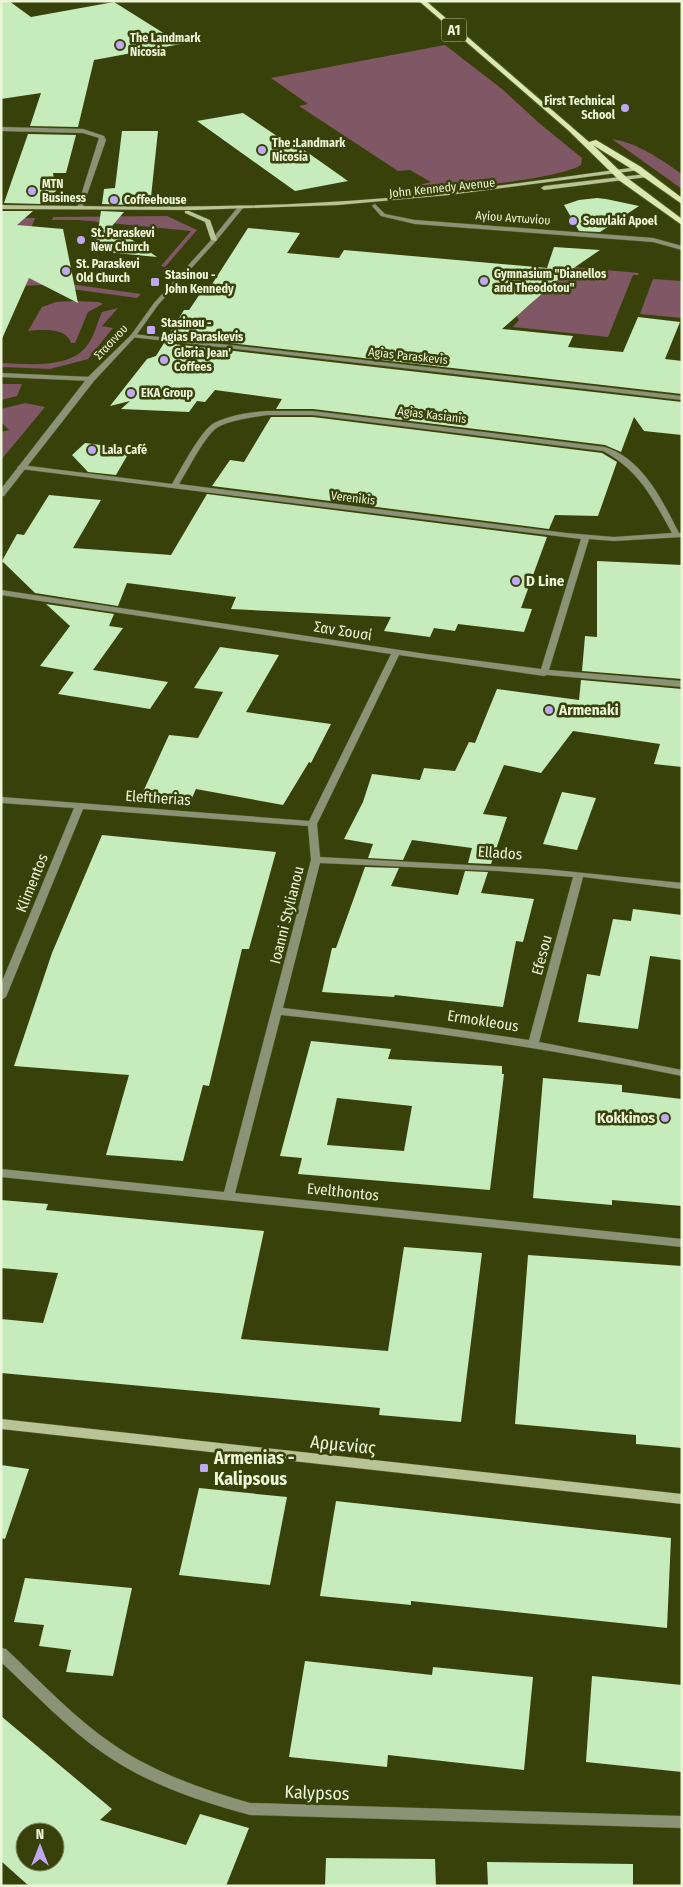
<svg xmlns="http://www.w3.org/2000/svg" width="683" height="1887" viewBox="0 0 683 1887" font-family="'Fira Sans Condensed',sans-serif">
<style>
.green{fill:#805764}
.building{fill:#c5ecba;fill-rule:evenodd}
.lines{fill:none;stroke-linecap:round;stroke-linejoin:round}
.minor-casing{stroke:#555e2a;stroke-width:1}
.tertiary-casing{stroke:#555e2a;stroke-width:1}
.secondary-casing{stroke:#555e2a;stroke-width:1}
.primary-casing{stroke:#555e2a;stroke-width:2}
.minor{fill:#8c9276;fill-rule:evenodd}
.tertiary{fill:#8c9276;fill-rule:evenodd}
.secondary{fill:#b8c396;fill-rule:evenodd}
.primary{fill:#dbe8ae;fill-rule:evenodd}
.poi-dot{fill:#c0a8f3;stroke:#384109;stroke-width:2}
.labels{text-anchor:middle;stroke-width:5;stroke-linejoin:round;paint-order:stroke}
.far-poi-label{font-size:12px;font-weight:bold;fill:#edf5d8;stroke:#384109;text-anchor:start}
.far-street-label{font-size:12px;fill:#edf5d8;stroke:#384109}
.shield{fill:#384109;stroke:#b7bf9a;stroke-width:1}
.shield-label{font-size:14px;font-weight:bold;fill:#edf5d8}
.poi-label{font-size:15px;font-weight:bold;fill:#edf5d8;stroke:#384109;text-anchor:start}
.street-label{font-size:15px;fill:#edf5d8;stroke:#384109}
.near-street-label{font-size:18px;fill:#edf5d8;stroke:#384109}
.near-poi-label{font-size:18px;font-weight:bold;fill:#edf5d8;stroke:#384109;text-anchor:start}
</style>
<rect width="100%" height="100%" fill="#384109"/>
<g class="green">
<path d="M445 45 502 89 539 123 582 158 581 165C558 179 445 192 419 185L431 182 410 170 398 171 299 106 308 104 271 78Z"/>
<path d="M612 139C638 143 660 159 682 174V189Z"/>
<path d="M167 216 197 230 165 267 161 266 191 231 79 220H52L53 217Z"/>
<path d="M10 217 35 218 13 276 141 294 137 298 42 285 1 287V265L9 249 1 248V239Z"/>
<path d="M561 266 639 273 638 275H633L608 337 513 327 519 320 514 312H521L532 303Z"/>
<path d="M653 279 682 281V318L640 314Z"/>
<path d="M73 301 99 302 103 304 88 312 75 343H71C66 327 42 330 28 331L42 307 56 302Z"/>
<path d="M118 308 102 326 113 328 88 359 50 369 1 367V363C26 364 68 369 86 347 94 338 97 323 102 312Z"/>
<path d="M1 384H22L17 396 1 400Z"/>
<path d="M25 403 45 407 1 460V432L9 430 1 422V409Z"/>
</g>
<g class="building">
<path d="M1 1H9L31 17 114 2 181 44 94 60 78 127 30 126 41 93 1 99Z"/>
<path d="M243 113 299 151 304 150 348 181 295 191 197 121Z"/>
<path d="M122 131H158L151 197H136L130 205 102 204 104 189 115 188Z"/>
<path d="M28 134 76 135 66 173H53L56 191 41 204 4 203Z"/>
<path d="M597 198 606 199 639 206 600 232 579 231 564 205 579 200Z"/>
<path d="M1 211H33L17 225 63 229 78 303 29 278 1 341Z"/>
<path d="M101 211 124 212 112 226 157 257 95 251Z"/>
<path d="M248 228 300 233 287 253 339 258 344 250 547 268 554 247 600 250 562 276 502 329 573 336 568 347 623 352 638 317 680 322 665 359 682 361V394L168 336 184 310H189L202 291 207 292Z"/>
<path d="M164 343 682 402V435L644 431 634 417 621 452 605 445 313 409H276L282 399 215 390 205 402 197 401 189 412 121 409 130 401 110 406 147 359 156 356Z"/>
<path d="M271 417H313L602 453 617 462 598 516 555 515 549 529 212 486 230 460 244 462Z"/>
<path d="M85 443 131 449 116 475 88 472 72 455Z"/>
<path d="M207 494 547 537 521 608 532 609 524 632 458 624 455 631 434 628 430 637 384 631 391 617 231 609 236 597 127 583 118 606 35 593 2 561 17 534 24 535 49 495 101 500 73 548 171 555Z"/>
<path d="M597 561 682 565V679L582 671 585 636 597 637Z"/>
<path d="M46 604 114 614 109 626 123 628 93 670 168 682 150 709 58 694 74 672 40 666 70 626Z"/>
<path d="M220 647 279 655 246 712 331 724 311 763 309 762 283 805 196 789 192 798 143 792 169 735 198 738 223 692 194 688Z"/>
<path d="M581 680 682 689V767L654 764 660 744 573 731 541 773 504 765 483 814 507 817 491 864 468 863 472 848 412 840 403 860 368 858 373 844 344 839 363 802 372 774 420 780 424 768 455 771 469 742 475 743 497 689 579 700Z"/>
<path d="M562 792 596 798 577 850 543 844Z"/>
<path d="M102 835 276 852 249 949H242L209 1086 203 1085 183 1161 106 1155 129 1075 14 1066 52 953Z"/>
<path d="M365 867 399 868 391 886 458 895 465 871 488 872 481 893 534 899 523 942 516 941 503 1007 395 995 394 997 322 992 332 948H336Z"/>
<path d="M633 909 682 915V960L650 956 638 1029 578 1022 587 974 600 976 613 919 631 921Z"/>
<path d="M311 1041 391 1049 388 1059 502 1066V1074H504L490 1190 298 1174 302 1158 280 1156ZM337 1098 412 1106 404 1151 327 1145Z"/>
<path d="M543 1078 622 1085V1092L682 1099V1206L612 1200V1205L533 1198Z"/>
<path d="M1 1200 48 1204 46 1210 264 1231 241 1339 388 1351 404 1247 482 1253 461 1422 379 1415 380 1408 1 1373V1319L43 1323 58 1273 1 1268Z"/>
<path d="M528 1255 682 1266V1448L636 1444V1435L515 1424Z"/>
<path d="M1 1465 29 1469 5 1539 1 1538Z"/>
<path d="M199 1488 287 1497 270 1585 179 1575Z"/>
<path d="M336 1501 671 1538 667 1628 411 1601V1605L320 1596Z"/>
<path d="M25 1578 132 1588 113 1676 66 1672 71 1650 39 1646 44 1625 14 1622Z"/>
<path d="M305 1661 432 1675 433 1667 533 1677 524 1770 388 1755 387 1767 289 1757Z"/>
<path d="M592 1676 682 1685V1772L586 1762Z"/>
<path d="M1 1716 112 1809 100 1820 186 1845 200 1814 249 1828 226 1886H29L1 1861ZM25 1832H55V1862H25Z"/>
<path d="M326 1858 435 1859 436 1886H325Z"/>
<path d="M487 1862 633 1864V1886H488Z"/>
</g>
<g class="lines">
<g class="minor-casing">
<g id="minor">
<path d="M1 127 83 129 104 136 106 140 82 209 77 208 99 138 83 133 1 131Z"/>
<path d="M375 204 385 214 415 220 653 238 682 246V250L653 242 415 224 381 216 372 206Z"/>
<path d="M133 334 682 396V400L131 337 130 336Z"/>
<path d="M1 373 91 377 95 379 91 381 1 377Z"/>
<path d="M267 411H313L605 447C643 459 662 500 679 533H682V537L614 541 589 539 549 670 682 681V687L547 675 544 676 399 655 317 824 320 857 545 869 682 883V889L583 877 539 1042 682 1070V1076C549 1048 416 1029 281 1015L235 1193 682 1239V1247L1 1177V1169L224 1192 311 860 308 826 83 809 6 997 1 1000V984L74 808 1 803V797L309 821 391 654 1 595V590L426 654 541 669 581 539 21 469 17 467 21 465 172 484C181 469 201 430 214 423 230 415 250 412 267 411ZM267 415H313L603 451C639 470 653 499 672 533L614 537 566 533 179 484C188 470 205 435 218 427 230 420 254 417 267 415ZM320 863 499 871 573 877 529 1040 431 1026 283 1008Z"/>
<path d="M1 1648 6 1649C41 1682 74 1718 114 1745 155 1773 202 1789 250 1803L682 1816V1828L250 1815C199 1801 147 1784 103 1753 66 1727 34 1693 1 1662Z"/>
</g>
</g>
<g class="tertiary-casing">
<path id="tertiary" d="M238 207 243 208 216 241 158 305 135 337 94 381 4 496H1V489L88 377 131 335 154 303 212 239Z"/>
</g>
<g class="secondary-casing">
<g id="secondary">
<path d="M638 167 640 168V170L449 195 338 205 194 210 1 209V205C130 207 259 209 387 198 471 191 554 178 638 167Z"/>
<path d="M646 174 648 175V177L544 190 541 188 544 186Z"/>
<path d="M185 211H189L210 220 217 240 216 241 211 240 205 222 185 213Z"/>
<path d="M1 1419 682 1494V1504L1 1429Z"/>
</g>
</g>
<g class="primary-casing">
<path id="primary" d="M419 1H426L589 142 596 140 641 167 682 198V204L635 171 593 145 626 177 682 219V225L620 181 568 130Z"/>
</g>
<use href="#minor" class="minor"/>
<use href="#tertiary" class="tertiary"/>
<use href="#secondary" class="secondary"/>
<use href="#primary" class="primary"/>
</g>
<g class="poi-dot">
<circle cx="120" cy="45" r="5"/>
<circle cx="625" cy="108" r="5"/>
<circle cx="262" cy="150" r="5"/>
<circle cx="32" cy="191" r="5"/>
<circle cx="114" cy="200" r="5"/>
<circle cx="573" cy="221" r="5"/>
<circle cx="81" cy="240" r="5"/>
<circle cx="66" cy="271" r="5"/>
<circle cx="484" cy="281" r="5"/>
<rect x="150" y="277" width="10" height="10" rx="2.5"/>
<rect x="146" y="325" width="10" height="10" rx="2.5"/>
<circle cx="164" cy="360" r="5"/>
<circle cx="131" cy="393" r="5"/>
<circle cx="92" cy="450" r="5"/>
<circle cx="516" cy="581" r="5"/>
<circle cx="549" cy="710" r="5"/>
<circle cx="665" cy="1118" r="5"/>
<rect x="199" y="1463" width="10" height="10" rx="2.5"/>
</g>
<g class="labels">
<g class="far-poi-label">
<text x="130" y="42">The Landmark<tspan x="130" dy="14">Nicosia</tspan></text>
<text x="615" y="105" text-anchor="end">First Technical<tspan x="615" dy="14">School</tspan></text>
<text x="272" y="147">The :Landmark<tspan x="272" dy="14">Nicosia</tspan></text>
<text x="42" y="188">MTN<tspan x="42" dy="14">Business</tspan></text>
<text x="124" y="204">Coffeehouse</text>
<text x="583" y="225">Souvlaki Apoel</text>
<text x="91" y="237">St. Paraskevi<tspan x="91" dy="14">New Church</tspan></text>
<text x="76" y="268">St. Paraskevi<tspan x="76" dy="14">Old Church</tspan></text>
<text x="494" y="278">Gymnasium "Dianellos<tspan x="494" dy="14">and Theodotou"</tspan></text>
<text x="165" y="279">Stasinou -<tspan x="165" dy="14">John Kennedy</tspan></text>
<text x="161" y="327">Stasinou -<tspan x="161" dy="14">Agias Paraskevis</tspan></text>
<text x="174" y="357">Gloria Jean'<tspan x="174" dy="14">Coffees</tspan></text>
<text x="141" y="397">EKA Group</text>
<text x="102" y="454">Lala Café</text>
</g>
<g class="far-street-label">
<text transform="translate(442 188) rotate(-6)" y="4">John Kennedy Avenue</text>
<text transform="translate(513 218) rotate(4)" y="4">Αγίου Αντωνίου</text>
<text transform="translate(111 342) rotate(-47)" y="4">Στασινου</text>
<text transform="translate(408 356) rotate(6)" y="4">Agias Paraskevis</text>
<text transform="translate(432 415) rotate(7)" y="4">Agias Kasianis</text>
<text transform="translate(353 498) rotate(7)" y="4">Verenikis</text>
</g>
<rect class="shield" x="441.5" y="18.5" width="25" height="23" rx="4"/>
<g class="shield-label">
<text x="454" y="35">A1</text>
</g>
<g class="poi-label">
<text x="526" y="586">D Line</text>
<text x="559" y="715">Armenaki</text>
<text x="655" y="1123" text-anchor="end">Kokkinos</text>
</g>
<g class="street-label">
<text transform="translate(343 631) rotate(9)" y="5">Σαν Σουσί</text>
<text transform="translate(158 798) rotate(4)" y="5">Eleftherias</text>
<text transform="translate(500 853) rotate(4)" y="5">Ellados</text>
<text transform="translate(32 883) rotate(-68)" y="5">Klimentos</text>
<text transform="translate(287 915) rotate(-76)" y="5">Ioanni Stylianou</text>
<text transform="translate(542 955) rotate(-75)" y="5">Efesou</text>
<text transform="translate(483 1021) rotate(9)" y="5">Ermokleous</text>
<text transform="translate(343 1192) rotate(6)" y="5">Evelthontos</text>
</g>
<g class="near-street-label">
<text transform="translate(343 1445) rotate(6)" y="6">Αρμενίας</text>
<text transform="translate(317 1793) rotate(2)" y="6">Kalypsos</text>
</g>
<g class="near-poi-label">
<text x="214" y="1464">Armenias -<tspan x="214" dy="21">Kalipsous</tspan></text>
</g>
</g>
<rect width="683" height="1887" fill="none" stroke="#edf5d8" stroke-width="5"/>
<g transform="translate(40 1847)"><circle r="24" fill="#384109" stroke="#80895c"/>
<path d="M0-4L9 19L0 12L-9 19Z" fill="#c0a8f3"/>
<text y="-8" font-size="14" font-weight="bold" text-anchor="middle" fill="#edf5d8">N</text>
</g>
</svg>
